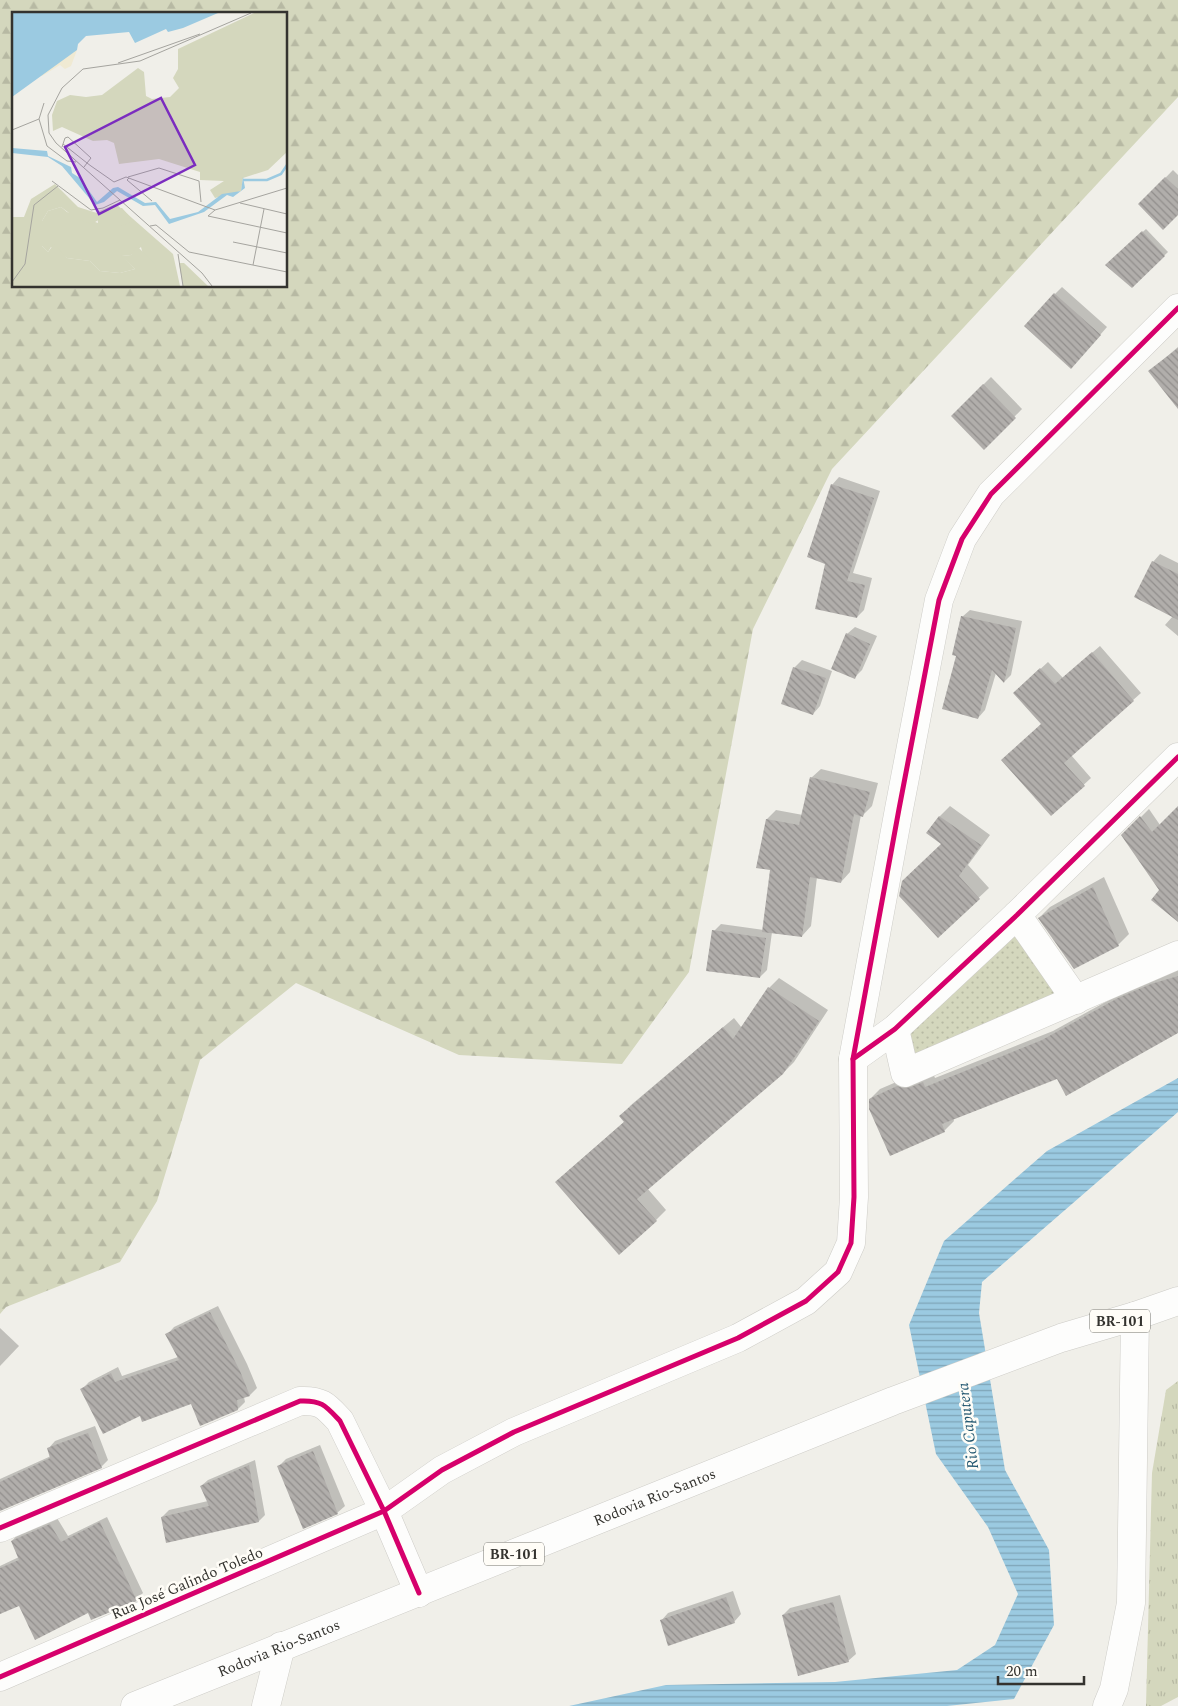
<svg xmlns="http://www.w3.org/2000/svg" width="1178" height="1706" viewBox="0 0 1178 1706" font-family="Spectral,serif">
<style>
.grass{fill:url(#grass-tufts)}
.forest{fill:url(#forest-firs);fill-rule:evenodd}
.park{fill:url(#park-dots)}
.water{fill:url(#water-rules)}
.shadow{fill:#0003}
.building{fill:url(#building-back-hatch)}
.lines{fill:none;stroke-linecap:round;stroke-linejoin:round}
.minor-casing{stroke:#cdccc7;stroke-width:29}
.highway-casing{stroke:#cdccc7;stroke-width:29}
.minor{stroke:#fdfdfc;stroke-width:28}
.highway{stroke:#fdfdfc;stroke-width:28}
.cycleway-casing{stroke:#fffdf7;stroke-width:8}
.cycleway{stroke:#d6006c;stroke-width:5}
.labels{text-anchor:middle;stroke-width:5;stroke-linejoin:round;paint-order:stroke}
.shield{fill:#fffdf7;stroke:#71706b;stroke-width:1}
.shield-label{font-size:14px;font-weight:bold;fill:#34332f}
.street-label{font-size:15px;fill:#34332f;stroke:#fffdf7}
.water-label{font-size:16px;font-style:italic;fill:#20556e;stroke:#fffdf7}
.inset-river{fill:none;stroke:#9bcae1;stroke-width:2.5}
.inset-road{fill:none;stroke:#a5a49f;stroke-width:1}
.view{fill:#7b2cbf;fill-opacity:0.15;stroke:#7b2cbf;stroke-width:2.5}
.inset-edge{fill:none;stroke:#34332f;stroke-width:2.5}
</style>
<defs>
<pattern id="grass-tufts" width="24" height="20" patternUnits="userSpaceOnUse" patternTransform="scale(1.25)"><rect width="24" height="20" fill="#d4d7bd"/><path d="M3 7l-1-3M5 7V3M7 7l1-3M15 17l-1-3M17 17v-4M19 17l1-3" fill="none" stroke="#b7b9a3"/></pattern>
<pattern id="forest-firs" width="22" height="20" patternUnits="userSpaceOnUse" patternTransform="scale(1.25)"><rect width="22" height="20" fill="#d4d7bd"/><path d="M5 1l3.5 6h-7zM16 11l3.5 6h-7z" fill="#b7b9a3"/></pattern>
<pattern id="park-dots" width="8" height="8" patternUnits="userSpaceOnUse" patternTransform="scale(1.25)"><rect width="8" height="8" fill="#d4d7bd"/><path d="M2 2h.1M6 6h.1" fill="none" stroke="#b7b9a3" stroke-width="1.8" stroke-linecap="round"/></pattern>
<pattern id="water-rules" width="6" height="5" patternUnits="userSpaceOnUse" patternTransform="scale(1.25)"><rect width="6" height="5" fill="#9bcae1"/><path d="M0 2.5h6" fill="none" stroke="#7fa5b7"/></pattern>
<pattern id="building-back-hatch" width="6" height="6" patternUnits="userSpaceOnUse" patternTransform="scale(1.25)"><rect width="6" height="6" fill="#b1aeab"/><path d="M-1 5l2 2M0 0l6 6M5-1l2 2" fill="none" stroke="#918e8c"/></pattern>
</defs>
<rect width="100%" height="100%" fill="#f0efe9"/>
<path class="grass" d="M1178 1381V1697L1161 1706H1146L1152 1473 1166 1390Z"/>
<path class="forest" d="M0 0H1178V97L832 469 753 629 689 972 622 1064 459 1055 296 983 200 1060 157 1201 120 1262 6 1307 0 1314ZM14 14H286V286H14Z"/>
<path class="park" d="M1018 926 1066 995 909 1064 900 1031Z"/>
<path class="water" d="M1178 1078V1112L982 1282 979 1313 1005 1470 1049 1550 1054 1625 1014 1699 947 1706H569L666 1685 835 1682 957 1670 995 1645 1018 1594 988 1527 936 1454 909 1325 944 1241 1047 1151Z"/>
<g class="shadow">
<path d="M1173 170 1178 175V213L1140 204Z"/>
<path d="M1146 229 1168 252 1132 286 1107 265Z"/>
<path d="M1062 287 1107 327 1078 360 1055 294Z"/>
<path d="M1178 347V407L1150 371Z"/>
<path d="M991 377 1022 409 984 448 952 416Z"/>
<path d="M839 477 880 491 853 573 872 578 864 610 857 617 827 563 832 485Z"/>
<path d="M1160 554 1178 563V636L1165 625 1173 616 1153 562Z"/>
<path d="M970 610 1022 621 1011 675 1004 682 996 673 985 710 978 718 958 655 962 617Z"/>
<path d="M855 627 877 636 862 670 855 677 847 634Z"/>
<path d="M1100 646 1141 693 1071 755 1091 778 1052 814 1043 723 1022 686 1048 662 1063 678Z"/>
<path d="M802 660 832 671 820 706 813 714 783 703 795 667Z"/>
<path d="M821 769 878 783 872 806 863 815H861L850 872 841 882 817 877 811 926 802 936 772 932 767 970 760 977 714 931 721 924 764 930 771 869 767 819 776 810 803 815 811 778Z"/>
<path d="M950 806 990 835 968 865 989 888 938 936 943 844 928 833 940 816Z"/>
<path d="M1178 808V920L1160 890 1123 835 1149 809 1160 825Z"/>
<path d="M1104 877 1129 934 1118 945 1039 918 1050 907Z"/>
<path d="M1178 970V1031L953 1118 954 1121 944 1131 870 1099 880 1089 908 1077 933 1073 935 1078 1053 1031 1129 989Z"/>
<path d="M779 978 828 1010 794 1062 783 1073 647 1188 666 1210 656 1220 567 1172 625 1121 621 1116 631 1105 734 1018 742 1028 769 988Z"/>
<path d="M218 1306 247 1364 257 1388 250 1395 244 1397 245 1402 238 1409 192 1402 141 1414 82 1389 89 1382 118 1367 122 1376 178 1357 167 1335 174 1327Z"/>
<path d="M0 1328 19 1346 0 1366Z"/>
<path d="M95 1426 108 1460 101 1467 0 1510V1479L51 1456 48 1449 55 1441Z"/>
<path d="M320 1445 345 1506 337 1513 279 1466 286 1459Z"/>
<path d="M255 1460 265 1515 259 1521 162 1517 169 1510 208 1501 201 1486 208 1480Z"/>
<path d="M107 1517 143 1593 136 1600 89 1612 20 1604 0 1612V1566L19 1557 12 1541 18 1534 57 1518 68 1536Z"/>
<path d="M733 1591 741 1614 734 1622 661 1621 668 1613Z"/>
<path d="M840 1595 856 1654 848 1661 783 1615 790 1608Z"/>
</g>
<g class="building">
<path d="M1165 177 1178 189V215L1163 230 1138 204Z"/>
<path d="M1142 231 1165 256 1132 288 1105 265Z"/>
<path d="M1054 293 1101 335 1071 369 1024 326Z"/>
<path d="M1178 348V409L1148 371Z"/>
<path d="M983 384 1016 418 984 450 951 416Z"/>
<path d="M831 484 874 498 847 581 865 585 857 618 815 609 825 564 807 557Z"/>
<path d="M1152 561 1178 574V620L1134 597Z"/>
<path d="M961 616 1016 628 1004 683 992 670 978 719 942 709 956 656 952 655Z"/>
<path d="M846 633 870 644 855 679 831 669Z"/>
<path d="M1092 652 1134 701 1064 763 1085 786 1051 816 1001 760 1041 724 1013 693 1040 668 1055 684Z"/>
<path d="M793 667 826 678 813 715 781 704Z"/>
<path d="M810 777 870 792 863 817 854 814 841 883 810 877 802 937 762 932 770 870 756 868 766 819 799 825Z"/>
<path d="M1178 806V922L1151 900 1159 890 1121 835 1140 816 1152 832Z"/>
<path d="M939 816 981 845 959 876 980 899 938 938 899 896 902 881 941 844 926 833Z"/>
<path d="M1093 887 1119 946 1074 969 1038 918Z"/>
<path d="M712 930 766 938 760 978 706 971Z"/>
<path d="M1178 976V1033L1066 1096 1057 1079 942 1124 945 1132 890 1156 869 1109V1099L897 1086 903 1088 911 1087 923 1082 925 1087 1042 1040 1118 998 1151 984Z"/>
<path d="M768 987 819 1021 783 1074 637 1199 657 1221 619 1255 555 1182 624 1122 619 1116 723 1027 733 1039Z"/>
<path d="M210 1312 240 1371 250 1396 237 1400 238 1410 200 1426 191 1404 142 1422 140 1416 103 1434 80 1389 111 1373 115 1382 179 1360 165 1334Z"/>
<path d="M88 1433 102 1468 0 1511V1482L50 1458 47 1448Z"/>
<path d="M313 1451 338 1514 303 1529 277 1466Z"/>
<path d="M249 1465 259 1522 166 1543 161 1517 209 1506 200 1486Z"/>
<path d="M100 1522 137 1601 91 1620 88 1613 35 1640 19 1606 0 1614V1568L19 1560 11 1541 50 1524 61 1542Z"/>
<path d="M726 1597 735 1623 668 1646 660 1620Z"/>
<path d="M833 1602 849 1662 798 1676 782 1615Z"/>
</g>
<g class="lines">
<g class="minor-casing">
<g id="minor">
<path d="M1017 915 1076 1000"/>
<path d="M895 1029 905 1073 1178 955"/>
<path d="M853 1059 899 809 939 600 962 539 991 494 1178 308"/>
<path d="M0 1528 300 1401C322 1400 326 1406 340 1421L384 1511 0 1677"/>
<path d="M419 1593 384 1511 442 1470 514 1432 738 1338 806 1301 838 1272 851 1243 854 1197 853 1059 895 1029 1017 915 1178 757"/>
<path d="M266 1706 281 1646"/>
<path d="M1107 1706 1114 1689 1131 1603 1135 1316"/>
</g>
</g>
<g class="highway-casing">
<g id="highway">
<path id="s1" d="M135 1706 893 1401 1061 1338 1135 1316 1178 1301"/>
</g>
</g>
<use href="#minor" class="minor"/>
<use href="#highway" class="highway"/>
<g class="cycleway-casing">
<g id="cycleway">
<path d="M853 1059 899 809 939 600 962 539 991 494 1178 308"/>
<path d="M0 1528 300 1401C322 1400 326 1406 340 1421L384 1511 0 1677"/>
<path d="M419 1593 384 1511 442 1470 514 1432 738 1338 806 1301 838 1272 851 1243 854 1197 853 1059 895 1029 1017 915 1178 757"/>
</g>
</g>
<use href="#cycleway" class="cycleway"/>
</g>
<g class="labels">
<g class="shield">
<rect x="1090" y="1309.5" width="60" height="23" rx="4"/>
<rect x="484" y="1542.5" width="60" height="23" rx="4"/>
</g>
<g class="shield-label">
<text x="1120" y="1326">BR-101</text>
<text x="514" y="1559">BR-101</text>
</g>
<g class="street-label">
<text dy="5" stroke="none"><textPath href="#s1" startOffset="560">Rodovia Rio-Santos</textPath></text>
<text transform="translate(187 1583) rotate(-23)" y="5">Rua José Galindo Toledo</text>
<text dy="5" stroke="none"><textPath href="#s1" startOffset="155">Rodovia Rio-Santos</textPath></text>
</g>
<g class="water-label">
<text transform="translate(967 1426) rotate(-97)" y="6">Rio Caputera</text>
</g>
</g>
<g transform="translate(12 12)">
<rect width="275" height="275" fill="#f0efe9"/>
<path d="M104 192 161 242 168 274H136L137 247 131 243 129 235 119 243 110 244 123 257 108 261 88 259 78 249 55 246 39 235 36 240 30 234V209L36 199 49 195 55 200 86 211 85 200ZM167 251H172L196 274H171Z" fill="#d4d7bd"/>
<path d="M242 1H275V140L256 158 231 166 229 179 203 186 198 178 212 169 188 168V160L147 147 107 152 102 131 95 128 81 129 50 115 41 119 40 103 45 89 58 83 74 85 90 83 126 56 132 60 134 84 140 87 158 85 167 76 161 66 166 57V37ZM43 172 66 195 88 202V207L80 212 65 207 49 195 36 199 30 209V234L36 240 42 232 55 246 78 249 88 259 108 261 123 257 109 244 119 243 125 234 143 252 145 262 136 274H0V205H12L19 187ZM109 196H110L122 209 109 214Z" fill="#d4d7bd"/>
<path d="M65 38 59 54 53 57 48 53 30 64 28 62Z" fill="#f0ead3"/>
<path d="M0 1H206L171 16 156 20 154 17 123 31 117 20 74 24 66 32 65 38 0 85ZM0 136 35 139 36 144 59 155 60 161 68 166 85 190 101 176 106 175 133 191 144 190 158 207 186 200 210 182 229 179 231 165 233 176 221 185 215 183 192 200 157 212 143 193 131 194 105 179 92 190 83 193 50 154 36 145 0 141Z" fill="#9bcae1"/>
<path class="inset-river" d="M231 168H255L269 162 275 153"/>
<path class="inset-road" d="M106 51 188 22M32 91 27 107 35 134 55 149 64 150M0 118 27 107M50 135 53 126 56 125 79 146 75 151 51 132M72 155 75 151 79 154 102 170 114 165 203 198 275 176M116 165 147 156 187 169 189 190M117 166 115 168 140 189M40 169 79 198 91 196 108 188M228 191 275 202M203 198 196 204 275 221M138 214 144 213 177 240 275 260M221 230 275 241M166 242 171 274M241 253 252 197M0 270 13 252 22 193 46 174M200 274 190 261 44 131 37 121 36 103 50 76 71 57 128 49 239 1"/>
<path class="view" d="M149 86 183 153 87 202 53 135Z"/>
<rect width="275" height="275" class="inset-edge"/>
</g>
<path d="M998 1676v8h86v-8" fill="none" stroke="#34332f" stroke-width="2.5"/>
<text x="1006" y="1676" font-size="15" fill="#34332f" stroke="#fffdf7" stroke-width="4" paint-order="stroke">20 m</text>
</svg>
